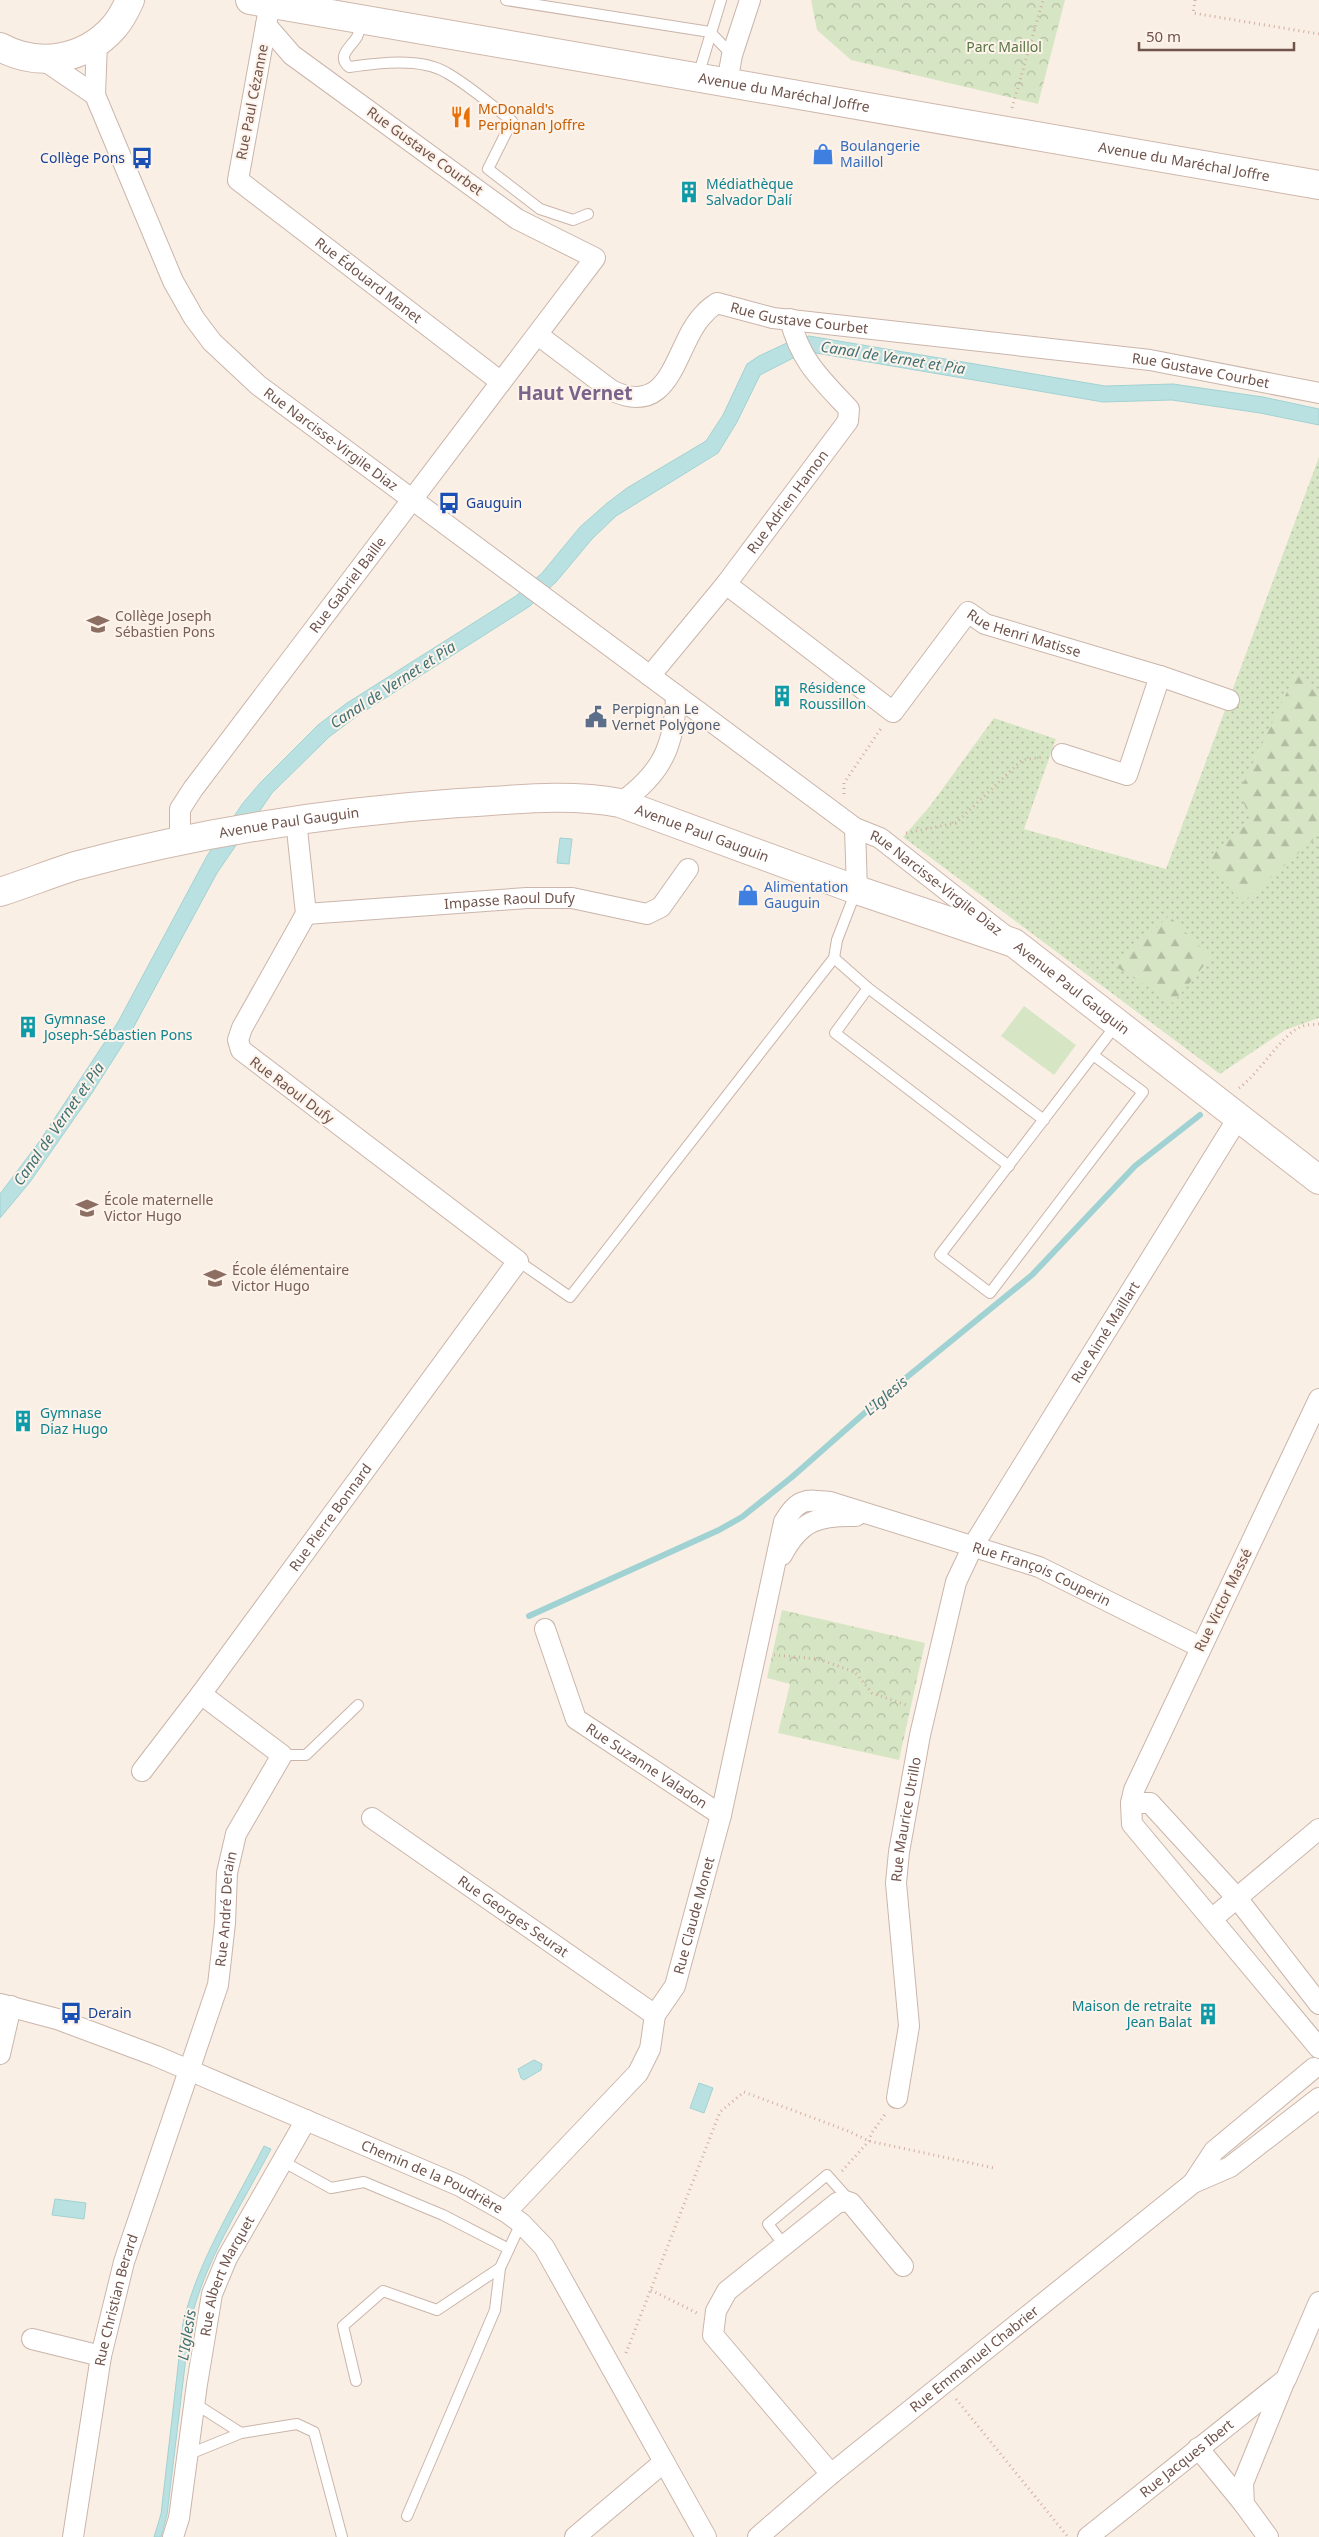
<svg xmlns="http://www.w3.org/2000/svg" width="1319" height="2537" viewBox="0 0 1319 2537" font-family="'Noto Sans',sans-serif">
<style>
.grass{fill:url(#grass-dots)}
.forest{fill:url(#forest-firs)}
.park{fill:url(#park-crowns)}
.garden{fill:#d6e6c4}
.water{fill:#bae1e2;stroke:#a1d2d3}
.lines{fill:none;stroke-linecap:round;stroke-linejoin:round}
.stream{stroke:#a1d2d3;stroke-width:6}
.lane-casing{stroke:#cab5ab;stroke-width:12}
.street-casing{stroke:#cab5ab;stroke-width:22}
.secondary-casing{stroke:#cfb7ac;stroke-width:30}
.path{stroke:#d2aea1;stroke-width:3;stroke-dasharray:1 4;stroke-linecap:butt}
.lane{stroke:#fff;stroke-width:10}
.street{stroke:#fff;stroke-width:20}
.secondary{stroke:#fff;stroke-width:28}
.labels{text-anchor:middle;stroke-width:4;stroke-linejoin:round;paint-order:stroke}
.park-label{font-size:14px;fill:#5a7545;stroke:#fdf3ea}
.street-label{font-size:14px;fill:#70544c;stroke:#fdf3ea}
.food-label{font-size:14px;fill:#c56008;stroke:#fdf3ea;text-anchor:start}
.shop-label{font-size:14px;fill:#366cbe;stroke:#fdf3ea;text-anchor:start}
.transit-label{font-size:14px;fill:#164399;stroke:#fdf3ea;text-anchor:start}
.culture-label{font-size:14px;fill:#0d838f;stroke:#fdf3ea;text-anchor:start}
.education-label{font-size:14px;fill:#785e54;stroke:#fdf3ea;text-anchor:start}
.service-label{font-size:14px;fill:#4e5e75;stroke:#fdf3ea;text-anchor:start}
.water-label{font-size:15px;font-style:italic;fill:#417375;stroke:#fdf3ea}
.district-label{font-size:19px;font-weight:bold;fill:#7a648c;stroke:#fdf3ea}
</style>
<defs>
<pattern id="grass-dots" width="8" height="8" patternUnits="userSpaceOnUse" patternTransform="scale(1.25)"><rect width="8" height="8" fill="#d6e6c4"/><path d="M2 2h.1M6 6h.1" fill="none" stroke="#b2bda1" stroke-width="1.8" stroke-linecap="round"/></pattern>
<pattern id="forest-firs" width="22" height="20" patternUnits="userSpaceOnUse" patternTransform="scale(1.25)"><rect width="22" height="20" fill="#d6e6c4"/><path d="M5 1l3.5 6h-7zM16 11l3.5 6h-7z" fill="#b2bda1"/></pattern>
<pattern id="park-crowns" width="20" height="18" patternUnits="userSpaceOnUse" patternTransform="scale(1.25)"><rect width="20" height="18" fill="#d6e6c4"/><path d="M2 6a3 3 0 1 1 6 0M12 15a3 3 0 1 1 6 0" fill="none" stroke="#b2bda1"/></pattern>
</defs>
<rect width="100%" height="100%" fill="#faefe4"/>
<path class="grass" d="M1319 457V1018L1285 1030 1220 1074 903 837 930 806 994 718 1056 739 1024 829 1166 869Z"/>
<g class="forest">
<path d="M1297 671 1319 697V835L1242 903 1206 860 1251 820 1239 792Z"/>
<path d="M1169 916 1211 957 1173 1003 1115 966Z"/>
</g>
<g class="park">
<path d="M811 0H1065L1038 104 851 60 817 30Z"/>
<path d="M782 1610 925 1643 899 1760 778 1733 790 1684 767 1678Z"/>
</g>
<path class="garden" d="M1024 1006 1076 1045 1054 1075 1001 1036Z"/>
<g class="water">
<path d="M809 336 1105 386 1173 384 1263 397 1319 409V425L1260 413 1172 400 1103 402 810 352 795 357 760 375 737 422 718 453 616 516 592 539 556 582 530 606 357 716 329 737 272 793 217 873 132 1030 92 1093 30 1182 0 1218V1194L39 1142 118 1022 207 856 243 803 261 782 318 725 347 703 516 596 542 573 580 527 606 504 627 488 706 441 723 415 747 364 759 356 789 342Z"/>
<path d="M560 838 572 839 569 864 557 863Z"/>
<path d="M534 2060 542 2064 541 2070 524 2080 521 2078 518 2069Z"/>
<path d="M699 2083 713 2088 704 2113 690 2108Z"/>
<path d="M264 2146 271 2149C241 2206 204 2262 190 2324L167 2515 161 2537H154L161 2514 183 2323C198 2260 235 2203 264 2146Z"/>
<path d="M55 2199 86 2203 84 2219 52 2215Z"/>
</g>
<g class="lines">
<path class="stream" d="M529 1616 719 1530 742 1517 792 1477 885 1395 1032 1275 1135 1166 1200 1115"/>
<g class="lane-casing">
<g id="lane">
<path d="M506 0 710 32 732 55"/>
<path d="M363 21C361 26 359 32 357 37 351 47 336 56 349 67 378 63 421 57 447 73 470 86 491 105 512 121L488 169 540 209 573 220 588 214"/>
<path d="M698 76 721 0"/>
<path d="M834 958 868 988 1044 1120"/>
<path d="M868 988 835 1033 1009 1166"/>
<path d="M1093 1055 1143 1092 990 1293 940 1255 1116 1025"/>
<path d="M518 1261 570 1297 834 958 837 940 856 891"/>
<path d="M282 1755H306L358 1705"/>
<path d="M282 2161 331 2188 364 2182 443 2215 509 2249"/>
<path d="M784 2245 768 2224 827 2175 851 2202"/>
<path d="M356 2381 343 2326 383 2291 437 2310 500 2268 521 2223"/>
<path d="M241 2433 297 2424 314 2432 342 2537"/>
<path d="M187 2455 241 2433 194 2403"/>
<path d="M407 2516 495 2310 500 2268"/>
</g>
</g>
<g class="street-casing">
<g id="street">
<path id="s1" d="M266 25 238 180 501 382"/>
<path id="s2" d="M97 42 95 95 173 281 194 318 212 342 258 385 855 828 880 838 1004 935"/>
<path d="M42 59 95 95"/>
<path d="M727 83 732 55 750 0"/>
<path id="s3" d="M538 335 611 390C674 421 674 342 705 313 708 309 713 306 717 303L773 318 1150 360 1319 393"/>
<path id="s4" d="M726 584 893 712 968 612 985 624 1160 676 1229 700"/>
<path id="s5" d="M650 676 726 584 848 421 849 409C821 379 800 361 790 319"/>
<path d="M1062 754 1127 775 1160 676"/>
<path d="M620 803C662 774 675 745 676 695"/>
<path d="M855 828 857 890"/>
<path id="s6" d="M180 841V809L193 789 595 258 517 219 292 55 266 25 270 3"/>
<path id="s7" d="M306 914 527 898H572L647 914 661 907 688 869"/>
<path d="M1319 1399 1134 1790 1131 1803 1132 1824 1319 2048"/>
<path d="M782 1555C800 1521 818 1515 856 1516"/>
<path id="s8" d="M545 1629 576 1719 721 1815"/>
<path id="s9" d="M142 1771 201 1694 518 1261 241 1050 238 1040 242 1028 306 914 296 820"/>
<path d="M1131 1803H1150L1237 1898 1319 2004"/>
<path id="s10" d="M372 1818 655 2015"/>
<path d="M1213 1918 1319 1829"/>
<path id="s11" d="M0 2004 57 2019 156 2056 460 2186 506 2212 521 2223 544 2247 706 2537"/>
<path d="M0 2054 11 2006"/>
<path id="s12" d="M897 2098 909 2026 896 1883 899 1852 920 1735 956 1582 973 1546 1238 1118"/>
<path d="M1193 2183 1214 2151 1314 2068"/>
<path id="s13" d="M506 2212 638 2073 650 2049 655 2015 675 1986 721 1815 784 1522C798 1499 804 1499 830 1502L1039 1567 1200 1647"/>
<path d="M32 2339 101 2356"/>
<path d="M1198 2448 1244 2504"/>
<path d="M831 2474 713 2335 716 2311 727 2291 837 2203 845 2201 851 2203 903 2266"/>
<path id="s14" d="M73 2537 101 2356 124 2262 218 1985 225 1923 227 1873 236 1834 282 1755 201 1694"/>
<path id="s15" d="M173 2537 179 2518 197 2384 212 2294 227 2258 306 2120"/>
<path d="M575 2537 664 2462"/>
<path id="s16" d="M758 2537 831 2474 1193 2183 1230 2167 1319 2098"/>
<path id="s17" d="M1088 2537 1286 2379 1319 2302"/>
<path d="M1268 2537 1244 2504 1243 2483 1285 2380"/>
</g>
</g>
<g class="secondary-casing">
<g id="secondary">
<path id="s18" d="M250 0 1319 185"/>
<path d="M0 47C39 68 85 60 114 27 121 19 126 9 130 0"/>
<path id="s19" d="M0 892C25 884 50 874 75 866 200 832 330 812 459 803 513 800 566 793 620 803L857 890 1014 943 1319 1180"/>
</g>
</g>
<g class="path">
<path d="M1195 0 1193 13 1319 34"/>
<path d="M1012 108 1043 0"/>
<path d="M844 794V783L882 727"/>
<path d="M906 833 956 823 1022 760 1043 757"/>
<path d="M1239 1088C1259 1074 1284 1031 1303 1026 1308 1024 1314 1025 1319 1024"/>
<path d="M774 1655 818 1659 855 1672 872 1693 906 1705"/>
<path d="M842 2171 869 2141 871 2134 886 2113"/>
<path d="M651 2290 697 2313"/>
<path d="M626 2353 720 2112 744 2092 848 2131 869 2141 994 2168"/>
<path d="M956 2399 1068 2537"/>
</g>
<use href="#lane" class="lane"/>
<use href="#street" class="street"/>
<use href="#secondary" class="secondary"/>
</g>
<defs>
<g id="restaurant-bare" transform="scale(1.725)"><path d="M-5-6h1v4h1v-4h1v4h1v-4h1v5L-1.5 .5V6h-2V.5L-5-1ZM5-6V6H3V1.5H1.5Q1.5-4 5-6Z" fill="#e8710a" stroke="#fdf3ea" stroke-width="2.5" paint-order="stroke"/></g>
<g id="shop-bare" transform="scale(1.725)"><path d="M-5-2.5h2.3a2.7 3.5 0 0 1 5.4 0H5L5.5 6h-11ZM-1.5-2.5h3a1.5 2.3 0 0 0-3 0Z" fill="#3f7fe0" stroke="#fdf3ea" stroke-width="2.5" paint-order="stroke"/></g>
<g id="bus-bare" transform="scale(1.725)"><path d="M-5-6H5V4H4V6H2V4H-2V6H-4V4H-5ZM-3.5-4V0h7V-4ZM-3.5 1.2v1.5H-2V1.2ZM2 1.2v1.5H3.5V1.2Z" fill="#1a4fb4" stroke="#fdf3ea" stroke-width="2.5" paint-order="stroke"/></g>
<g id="building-bare" transform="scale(1.725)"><path d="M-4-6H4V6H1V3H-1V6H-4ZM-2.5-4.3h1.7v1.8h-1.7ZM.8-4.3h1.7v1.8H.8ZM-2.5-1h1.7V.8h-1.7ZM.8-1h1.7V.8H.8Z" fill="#0f9aa8" stroke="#fdf3ea" stroke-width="2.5" paint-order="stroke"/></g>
<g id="school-bare" transform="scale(1.725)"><path d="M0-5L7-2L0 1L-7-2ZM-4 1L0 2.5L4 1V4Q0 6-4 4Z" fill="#8d6e63" stroke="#fdf3ea" stroke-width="2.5" paint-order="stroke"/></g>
<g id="civic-bare" transform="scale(1.725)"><path d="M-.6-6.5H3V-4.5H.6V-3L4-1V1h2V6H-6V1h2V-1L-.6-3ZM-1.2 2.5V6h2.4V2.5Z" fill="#5c6f8a" stroke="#fdf3ea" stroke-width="2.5" paint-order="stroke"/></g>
</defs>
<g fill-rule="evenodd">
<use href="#restaurant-bare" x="461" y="117"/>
<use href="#shop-bare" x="823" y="154"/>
<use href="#bus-bare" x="142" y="158"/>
<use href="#building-bare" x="689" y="192"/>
<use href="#bus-bare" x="449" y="503"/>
<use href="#school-bare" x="98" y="624"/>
<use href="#building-bare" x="782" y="696"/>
<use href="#civic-bare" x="596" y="717"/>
<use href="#shop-bare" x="748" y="895"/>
<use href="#building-bare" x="28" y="1027"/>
<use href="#school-bare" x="87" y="1208"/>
<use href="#school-bare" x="215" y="1278"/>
<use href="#building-bare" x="23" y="1421"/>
<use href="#bus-bare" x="71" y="2013"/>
<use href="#building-bare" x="1208" y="2014"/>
</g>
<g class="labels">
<g class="park-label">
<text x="1004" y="52">Parc Maillol</text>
</g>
<g class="street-label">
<text dy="5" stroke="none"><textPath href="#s18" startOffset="542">Avenue du Maréchal Joffre</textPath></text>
<text transform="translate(252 102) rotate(-79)" y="5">Rue Paul Cézanne</text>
<text transform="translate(425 151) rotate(36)" y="5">Rue Gustave Courbet</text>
<text dy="5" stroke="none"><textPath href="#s18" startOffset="948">Avenue du Maréchal Joffre</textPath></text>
<text dy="5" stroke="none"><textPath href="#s1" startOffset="322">Rue Édouard Manet</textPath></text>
<text dy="5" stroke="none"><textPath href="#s3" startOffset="331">Rue Gustave Courbet</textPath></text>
<text dy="5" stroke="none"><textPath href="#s3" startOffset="736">Rue Gustave Courbet</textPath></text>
<text dy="5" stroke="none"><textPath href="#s2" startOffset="481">Rue Narcisse-Virgile Diaz</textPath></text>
<text dy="5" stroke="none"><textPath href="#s5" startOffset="222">Rue Adrien Hamon</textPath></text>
<text dy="5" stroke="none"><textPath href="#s6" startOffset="312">Rue Gabriel Baille</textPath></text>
<text dy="5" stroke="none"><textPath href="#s4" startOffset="396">Rue Henri Matisse</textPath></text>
<text dy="5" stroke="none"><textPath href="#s19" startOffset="298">Avenue Paul Gauguin</textPath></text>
<text dy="5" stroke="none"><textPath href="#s19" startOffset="718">Avenue Paul Gauguin</textPath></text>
<text dy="5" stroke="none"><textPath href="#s2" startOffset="1232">Rue Narcisse-Virgile Diaz</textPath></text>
<text dy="5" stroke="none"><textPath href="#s7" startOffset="204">Impasse Raoul Dufy</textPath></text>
<text dy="5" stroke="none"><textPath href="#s19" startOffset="1122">Avenue Paul Gauguin</textPath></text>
<text transform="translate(292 1090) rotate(37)" y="5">Rue Raoul Dufy</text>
<text dy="5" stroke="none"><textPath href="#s12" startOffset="815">Rue Aimé Maillart</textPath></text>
<text dy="5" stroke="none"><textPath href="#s9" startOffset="316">Rue Pierre Bonnard</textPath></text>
<text dy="5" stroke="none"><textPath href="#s13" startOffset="1044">Rue François Couperin</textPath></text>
<text transform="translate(1223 1600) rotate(-64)" y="5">Rue Victor Massé</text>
<text dy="5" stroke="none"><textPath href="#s8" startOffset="180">Rue Suzanne Valadon</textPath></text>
<text dy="5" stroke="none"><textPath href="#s12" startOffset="281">Rue Maurice Utrillo</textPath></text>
<text dy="5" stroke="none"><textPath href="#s14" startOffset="649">Rue André Derain</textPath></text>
<text dy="5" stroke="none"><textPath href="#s13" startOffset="361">Rue Claude Monet</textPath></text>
<text dy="5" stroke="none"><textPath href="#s10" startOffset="172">Rue Georges Seurat</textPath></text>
<text dy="5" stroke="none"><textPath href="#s11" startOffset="466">Chemin de la Poudrière</textPath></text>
<text dy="5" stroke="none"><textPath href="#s15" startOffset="268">Rue Albert Marquet</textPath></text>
<text dy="5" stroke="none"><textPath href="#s14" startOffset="241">Rue Christian Berard</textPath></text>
<text dy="5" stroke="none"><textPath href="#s16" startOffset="280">Rue Emmanuel Chabrier</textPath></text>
<text dy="5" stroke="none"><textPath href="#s17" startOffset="126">Rue Jacques Ibert</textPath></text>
</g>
<g class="food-label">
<text x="478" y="114">McDonald's<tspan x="478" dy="16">Perpignan Joffre</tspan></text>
</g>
<g class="shop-label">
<text x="840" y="151">Boulangerie<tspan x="840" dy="16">Maillol</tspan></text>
<text x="764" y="892">Alimentation<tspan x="764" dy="16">Gauguin</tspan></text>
</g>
<g class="transit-label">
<text x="125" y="163" text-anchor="end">Collège Pons</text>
<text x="466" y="508">Gauguin</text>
<text x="88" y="2018">Derain</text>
</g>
<g class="culture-label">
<text x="706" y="189">Médiathèque<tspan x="706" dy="16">Salvador Dalí</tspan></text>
<text x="799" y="693">Résidence<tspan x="799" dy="16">Roussillon</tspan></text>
<text x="44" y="1024">Gymnase<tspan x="44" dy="16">Joseph-Sébastien Pons</tspan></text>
<text x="40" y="1418">Gymnase<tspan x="40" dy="16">Diaz Hugo</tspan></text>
<text x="1192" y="2011" text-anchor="end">Maison de retraite<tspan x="1192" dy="16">Jean Balat</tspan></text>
</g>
<g class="education-label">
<text x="115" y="621">Collège Joseph<tspan x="115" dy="16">Sébastien Pons</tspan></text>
<text x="104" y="1205">École maternelle<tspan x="104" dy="16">Victor Hugo</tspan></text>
<text x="232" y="1275">École élémentaire<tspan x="232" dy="16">Victor Hugo</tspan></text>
</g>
<g class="service-label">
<text x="612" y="714">Perpignan Le<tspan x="612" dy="16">Vernet Polygone</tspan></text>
</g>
<g class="water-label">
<text transform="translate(893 358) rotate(9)" y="5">Canal de Vernet et Pia</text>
<text transform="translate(393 685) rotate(-33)" y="5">Canal de Vernet et Pia</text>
<text transform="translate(59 1124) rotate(-55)" y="5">Canal de Vernet et Pia</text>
<text transform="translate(886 1396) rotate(-40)" y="5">L'Iglesis</text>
<text transform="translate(187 2335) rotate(-81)" y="5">L'Iglesis</text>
</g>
<g class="district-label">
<text x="575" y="400">Haut Vernet</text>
</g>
</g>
<path d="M1139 42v8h155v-8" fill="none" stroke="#70544c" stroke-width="2.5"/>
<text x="1146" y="42" font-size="15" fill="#70544c" stroke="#fdf3ea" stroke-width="4" paint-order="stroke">50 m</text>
</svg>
